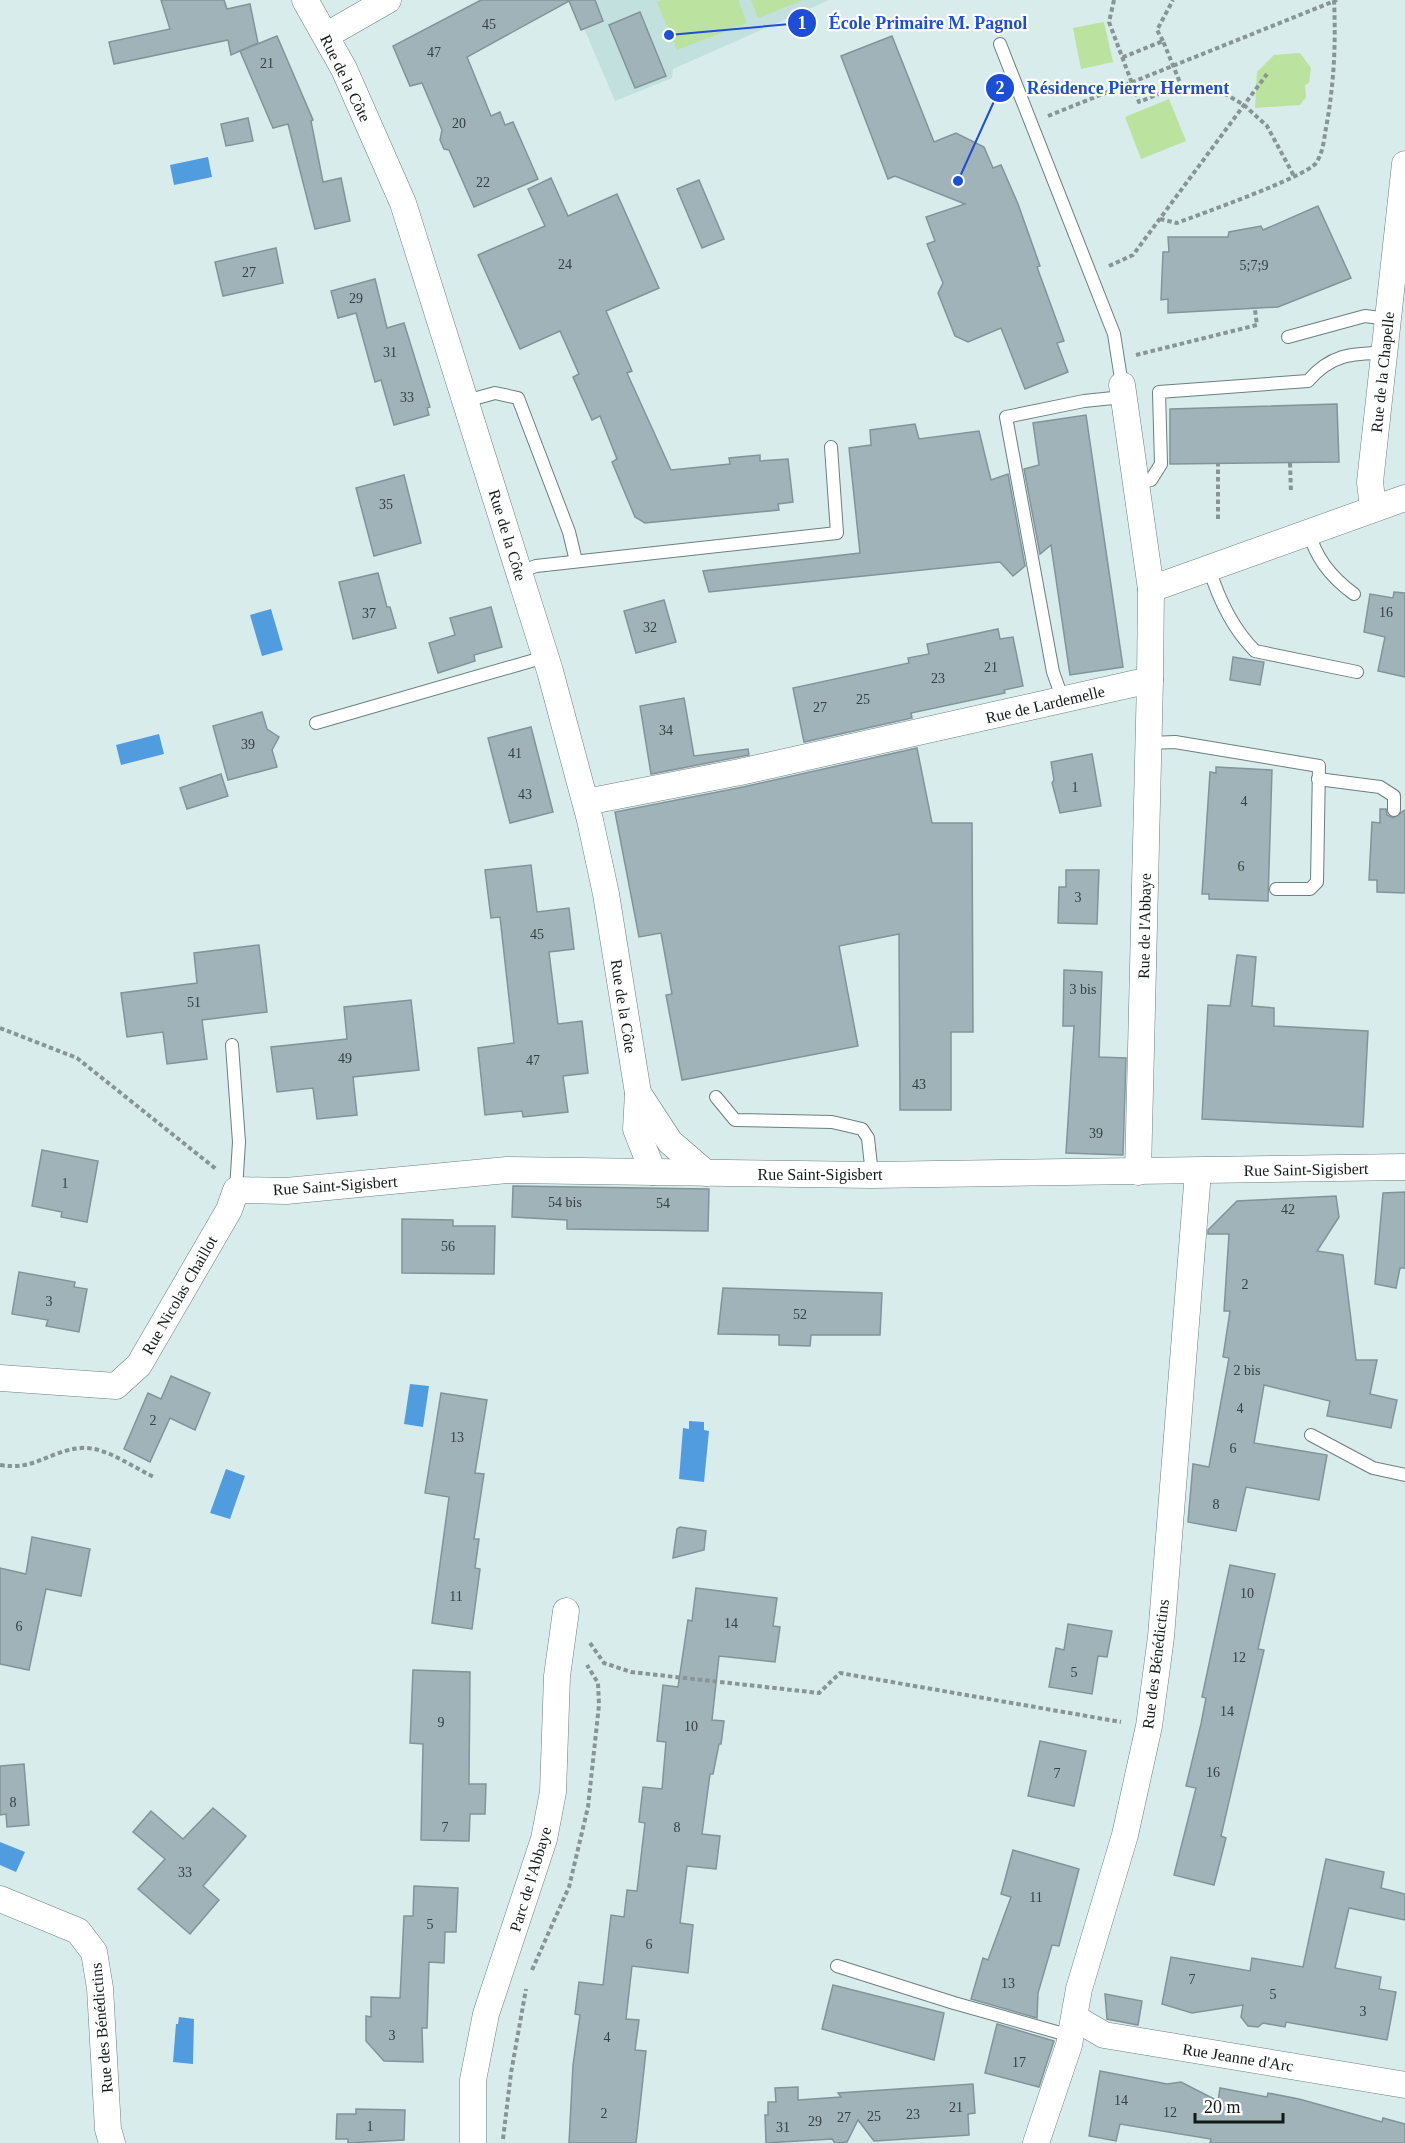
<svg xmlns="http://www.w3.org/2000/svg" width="1405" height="2143" viewBox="0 0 1405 2143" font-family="Georgia,serif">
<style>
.built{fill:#c2e1de}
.green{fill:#bbe29f}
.water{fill:#509cdf}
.building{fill:#a0b3b9;stroke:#82949a;stroke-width:1.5}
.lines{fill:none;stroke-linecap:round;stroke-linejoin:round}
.service-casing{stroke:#6c7f7e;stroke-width:14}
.minor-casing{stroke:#6c7f7e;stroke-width:27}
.path{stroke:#879695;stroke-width:4;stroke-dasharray:4.5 3;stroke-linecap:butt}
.service{stroke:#fff;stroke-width:12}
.minor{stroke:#fff;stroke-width:26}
.labels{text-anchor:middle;stroke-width:4.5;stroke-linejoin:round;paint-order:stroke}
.number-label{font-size:14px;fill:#364041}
.street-label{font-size:16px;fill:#121a19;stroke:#fff}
.leader{fill:none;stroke:#1d4ed8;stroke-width:2}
.callout-dot{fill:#1d4ed8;stroke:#fff;stroke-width:2}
.mark-label{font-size:18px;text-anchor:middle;font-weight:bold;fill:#fff}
.callout-label{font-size:18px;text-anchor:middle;font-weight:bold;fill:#1d4ed8;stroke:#fff;stroke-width:4.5;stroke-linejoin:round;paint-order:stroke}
</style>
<rect width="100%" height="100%" fill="#d7eceb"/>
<path class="built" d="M572 0H829L673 69 672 78 615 101Z"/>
<g class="green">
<path d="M662 0H738L747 23 677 50 657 2Z"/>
<path d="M751 0H803L758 18Z"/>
<path d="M1104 22 1113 62 1081 69 1073 28Z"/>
<path d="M1300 53 1311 68 1309 83 1305 85 1306 97 1300 105 1255 108 1257 72 1274 55Z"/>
<path d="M1169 99 1186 141 1141 159 1125 117Z"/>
</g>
<g class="water">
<path d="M208 157 212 177 174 185 170 165Z"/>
<path d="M271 609 283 650 262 656 250 615Z"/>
<path d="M159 734 164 754 121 765 116 745Z"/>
<path d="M410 1384 429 1386 423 1427 404 1424Z"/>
<path d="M689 1421 704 1422V1430L709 1431 704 1482 679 1479 683 1428 689 1429Z"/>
<path d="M226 1469 245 1476 230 1519 210 1513Z"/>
<path d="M0 1842 25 1852 16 1872 0 1865Z"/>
<path d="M179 2017 194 2019 193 2064 173 2062 176 2024H178Z"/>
</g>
<g class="building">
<path d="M161 0H224L227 9 250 4 258 43 231 55 228 40 114 64 109 42 170 29Z"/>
<path d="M481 0H595L603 21 581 30 569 1 467 57 491 116 500 112 505 125 513 122 538 179 474 207 449 150 444 149 440 140 442 130 422 83 410 86 393 46Z"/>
<path d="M640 12 666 76 635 88 609 25Z"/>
<path d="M277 36 313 120 311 121 323 182 341 178 350 221 315 229 288 124 273 128 240 51Z"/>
<path d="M892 36 934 142 956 133 984 147 993 168 1001 165 1018 204 1040 266 1037 267 1064 341 1057 343 1068 372 1025 389 1001 328 968 342 955 336 938 293 943 283 927 244 935 241 926 217 965 204 895 176 888 179 841 56Z"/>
<path d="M248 118 253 141 226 146 221 124Z"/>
<path d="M551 178 568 216 617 194 659 288 606 311 632 371 627 373 671 470 730 464 729 458 760 455V461L788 459 793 502 778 504 779 510 645 523 635 517 612 462 617 459 600 416 592 420 573 377 579 374 560 331 520 349 478 255 545 226 528 189Z"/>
<path d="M699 180 724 239 702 248 677 189Z"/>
<path d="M1318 206 1351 278 1278 307 1168 313V299L1161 300 1163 252H1169L1168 237H1228L1229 232 1261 226 1263 230Z"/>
<path d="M276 248 283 283 223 296 215 262Z"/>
<path d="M375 279 387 328 404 323 430 407 427 408 429 415 394 425 381 380 375 382 356 313 338 318 331 291Z"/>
<path d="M1337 404 1339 462 1170 464V409Z"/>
<path d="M1086 415 1123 667 1070 675 1051 545 1040 554 1024 469 1039 465 1033 423Z"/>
<path d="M915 424 919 439 979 431 991 480 1008 474 1025 566 1013 576 1000 562 709 592 703 571 860 553 849 448 871 445 870 430Z"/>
<path d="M404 475 421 543 374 556 356 488Z"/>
<path d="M378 573 387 607H390L396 628 353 639 339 582Z"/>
<path d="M1394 592 1405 593V677L1378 671 1385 637 1364 632 1370 594 1393 598Z"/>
<path d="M664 600 676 642 636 653 624 611Z"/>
<path d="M491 607 502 647 474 655 475 661 438 673 429 643 455 635 450 618Z"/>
<path d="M998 629 1000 639 1013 637 1023 686 1004 690 1005 693 911 713 912 718 804 742 793 688 909 663 908 658 929 654 927 644Z"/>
<path d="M1233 657 1264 662 1260 685 1230 680Z"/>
<path d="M684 698 694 756 748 749 749 755 651 774 640 706Z"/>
<path d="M262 712 267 729 279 737 272 750 277 767 228 780 213 726Z"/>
<path d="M531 727 553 812 510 823 488 738Z"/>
<path d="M917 748 932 823H972L973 1032H951V1110H900L899 934 839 946 858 1046 682 1080 666 995 672 994 661 933 639 937 615 812 743 787Z"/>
<path d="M1092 754 1101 806 1060 813 1052 783 1054 780 1051 762Z"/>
<path d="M1216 767 1272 770 1268 901 1209 899V894H1202L1210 772 1216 773Z"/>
<path d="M221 774 228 796 187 809 180 788Z"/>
<path d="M1380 809H1386L1387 815 1393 818 1405 810V893L1377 892V880H1369L1372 822 1380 823Z"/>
<path d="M531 865 537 912 569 908 574 949 549 952 558 1024 582 1021 588 1073 563 1076 568 1112 523 1117 522 1111 485 1115 478 1048 514 1043 500 917 491 918 485 870Z"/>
<path d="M1066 870H1099L1097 924 1058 923 1059 887H1066Z"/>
<path d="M259 945 267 1012 202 1020 207 1059 167 1064 163 1032 127 1037 121 993 197 983 194 953Z"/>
<path d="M1237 955 1256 957 1252 1006 1274 1008V1026L1368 1031 1363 1127 1202 1119 1208 1005 1230 1006Z"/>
<path d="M1064 970 1102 972 1099 1057 1126 1058 1123 1155 1066 1153 1074 1026H1063Z"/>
<path d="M411 1000 419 1070 353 1077 357 1115 317 1119 313 1088 277 1092 271 1047 347 1039 344 1007Z"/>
<path d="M42 1150 98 1161 87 1222 61 1217 62 1212 32 1206Z"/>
<path d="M513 1186 709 1189 708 1231 567 1229V1220L512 1217Z"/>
<path d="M1405 1192V1268H1400L1396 1288 1375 1284 1383 1193Z"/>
<path d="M1336 1196 1339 1217 1317 1251 1343 1255 1356 1360H1377L1370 1394 1397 1400 1391 1428 1327 1416 1330 1401 1264 1385 1254 1443 1327 1455 1319 1500 1246 1487 1236 1531 1188 1522 1193 1464 1209 1467 1229 1358 1223 1357 1230 1311H1224L1229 1234H1208V1230L1237 1201Z"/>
<path d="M402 1219 453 1220V1226H495L494 1274 402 1273Z"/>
<path d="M19 1272 75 1282 74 1287 87 1289 79 1332 46 1326 48 1320 12 1314Z"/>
<path d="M723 1288 882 1293 880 1335H811L810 1346 779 1345V1335L718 1334Z"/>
<path d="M171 1376 210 1393 195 1430 170 1418 150 1462 124 1449 148 1393 161 1399Z"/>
<path d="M441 1393 487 1400 475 1473 484 1474 474 1539H479L475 1568 480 1569 472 1629 432 1623 449 1497 425 1493Z"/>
<path d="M680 1527 706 1531 704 1550 673 1558 677 1529Z"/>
<path d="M32 1537 90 1549 81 1596 46 1589 29 1670 0 1664V1568L26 1574Z"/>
<path d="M1230 1565 1275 1574 1258 1649 1264 1650 1221 1836 1226 1838 1214 1885 1174 1875 1196 1788 1186 1786 1201 1724 1206 1698 1202 1697Z"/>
<path d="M696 1588 777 1598 773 1626 780 1627 775 1662 719 1656 712 1720 724 1721 721 1744H719L713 1774H710L702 1834 720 1836 716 1869 687 1866 680 1923 693 1925 688 1973 632 1966 626 2019 639 2020 635 2050 646 2051 636 2143H569L573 2065 580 2015 575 2014 579 1982 603 1985 611 1915 624 1917 627 1890 637 1891 645 1823 639 1822 643 1787 662 1789 666 1742 657 1741 663 1685 678 1687 688 1620 692 1621Z"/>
<path d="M1068 1624 1112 1631 1107 1657 1098 1656 1092 1694 1049 1687 1056 1648 1064 1650Z"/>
<path d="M413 1670 470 1672 469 1784H486L485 1814H470L469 1841 421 1840 423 1744 410 1743Z"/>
<path d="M1040 1741 1086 1751 1074 1806 1028 1796Z"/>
<path d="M24 1764 29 1825 7 1827 6 1814 0 1815V1766Z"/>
<path d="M213 1808 246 1836 203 1886 219 1900 190 1934 138 1889 165 1859 133 1832 151 1811 183 1839Z"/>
<path d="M1013 1850 1079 1869 1059 1946 1052 1945 1038 1993 1037 2018 971 1999 983 1958 988 1960 1011 1897 1001 1894Z"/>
<path d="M1326 1859 1384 1872 1381 1888 1405 1894V1920L1349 1908 1335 1968 1381 1977 1379 1989 1396 1992 1387 2040 1286 2022 1285 2027 1263 2023 1258 2027 1248 2026 1241 2017 1243 2005 1192 2013 1162 2004 1171 1957 1250 1971 1252 1958 1303 1967Z"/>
<path d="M414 1886 458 1888 456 1932H445L444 1963 429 1962 427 2028H422L423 2062 384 2061 366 2041V2016L371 2017V1997L400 1998 404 1916H413Z"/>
<path d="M833 1985 944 2013 934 2060 822 2029Z"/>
<path d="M1105 1994 1142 2001 1138 2025 1107 2019Z"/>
<path d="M997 2024 1054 2041 1039 2087 985 2073Z"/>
<path d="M1100 2071 1167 2084 1181 2082 1218 2101 1220 2088 1267 2097 1268 2093 1299 2099 1382 2122 1383 2118 1405 2124V2143H1210L1211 2139 1120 2124 1116 2141 1089 2136Z"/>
<path d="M973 2084 975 2113 968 2114 969 2135 874 2141 858 2120 847 2142 835 2143 832 2139 766 2143 765 2115H768V2102H776L775 2088 798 2087V2100L841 2097 838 2093Z"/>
<path d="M356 2109 405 2110 404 2140 348 2143V2139H336L337 2114H356Z"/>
</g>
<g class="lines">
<g class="service-casing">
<g id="service">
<path d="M1000 44 1114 334 1122 385"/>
<path d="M1288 337 1365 316 1388 319"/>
<path d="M466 401 495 393 518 398 569 532 576 561"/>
<path d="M1136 483 1151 480 1161 464 1159 392 1308 381C1330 355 1351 353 1384 353"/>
<path d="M1309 531C1315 558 1332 578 1354 594"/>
<path d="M1209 568C1218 597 1233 629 1255 651L1357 672"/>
<path d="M519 572 536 566 837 533 831 447"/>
<path d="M1063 700 1053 672 1006 417 1084 401 1123 397"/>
<path d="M316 723 545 657"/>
<path d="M1149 743 1175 742 1319 766 1317 882 1310 889H1276"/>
<path d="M1318 779 1380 787 1394 796V810"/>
<path d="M232 1045 239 1142 236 1190"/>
<path d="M716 1097 735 1120 832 1122 862 1129 868 1138 872 1175"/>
<path d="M1311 1435 1373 1468 1405 1475"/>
<path d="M837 1966 954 2003 1071 2036"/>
</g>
</g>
<g class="minor-casing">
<g id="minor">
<path d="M305 0 344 69 403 203 550 671 590 820 606 894 638 1093 636 1129 653 1172"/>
<path d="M327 35 388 0"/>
<path d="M1373 508 1370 482 1405 164"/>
<path d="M1151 589 1405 498"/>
<path d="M586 802 740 772 1150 680 1151 589 1122 385"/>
<path d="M638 1093 670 1142 706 1173"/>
<path d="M1138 1172 1150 680"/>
<path d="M0 1378 116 1386 139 1365 229 1210 236 1190 286 1191 507 1170 872 1175 1405 1167"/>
<path d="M0 1899 78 1931 94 1952 100 1988 108 2129 112 2143"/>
<path d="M1075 2018 1104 2035 1405 2085"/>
<path d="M473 2143V2080L486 2014 544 1839 553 1792 557 1676 566 1611"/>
<path d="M1036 2143 1069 2045 1079 1989 1125 1835 1149 1726 1161 1637 1198 1172"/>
</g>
</g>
<g class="path">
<path d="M1114 0 1109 22 1139 102 1181 85 1163 41 1121 58"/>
<path d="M1163 41 1157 30 1173 0"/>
<path d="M1181 85 1215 88 1244 105 1267 126 1294 176"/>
<path d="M1048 116 1337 0"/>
<path d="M1160 219 1177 223C1200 214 1306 177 1316 163 1323 153 1324 139 1326 128 1334 85 1336 44 1334 0"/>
<path d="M1109 266 1133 255 1267 74"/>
<path d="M1136 355 1257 325 1255 310"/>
<path d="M1290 463 1291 493"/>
<path d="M1218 519V464"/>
<path d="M0 1028 77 1058 216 1169"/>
<path d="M0 1465C35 1471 48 1451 81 1448 105 1446 132 1467 154 1477"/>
<path d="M590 1643 604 1663 631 1672 819 1693 840 1673 1121 1722"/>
<path d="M532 1970 569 1887 588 1807 599 1705 598 1683 587 1665"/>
<path d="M503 2139 511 2073 526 1989"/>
</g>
<use href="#service" class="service"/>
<use href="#minor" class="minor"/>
</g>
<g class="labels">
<g class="number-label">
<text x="489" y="29">45</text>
<text x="434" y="57">47</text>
<text x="267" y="68">21</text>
<text x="459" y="128">20</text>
<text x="483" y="187">22</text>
<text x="565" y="269">24</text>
<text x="1254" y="270">5;7;9</text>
<text x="249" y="277">27</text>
<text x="356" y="303">29</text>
<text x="390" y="357">31</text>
<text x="407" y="402">33</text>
<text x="386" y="509">35</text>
<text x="1386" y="617">16</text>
<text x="369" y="618">37</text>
<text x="650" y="632">32</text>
<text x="991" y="672">21</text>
<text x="938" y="683">23</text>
<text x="863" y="704">25</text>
<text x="820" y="712">27</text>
<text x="666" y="735">34</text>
<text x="248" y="749">39</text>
<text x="515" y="758">41</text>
<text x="1075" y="792">1</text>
<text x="525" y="799">43</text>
<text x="1244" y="806">4</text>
<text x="1241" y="871">6</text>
<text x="1078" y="902">3</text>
<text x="537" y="939">45</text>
<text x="1083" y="994">3 bis</text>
<text x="194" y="1007">51</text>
<text x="345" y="1063">49</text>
<text x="533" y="1065">47</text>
<text x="919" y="1089">43</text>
<text x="1096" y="1138">39</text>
<text x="65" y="1188">1</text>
<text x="565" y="1207">54 bis</text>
<text x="663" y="1208">54</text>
<text x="1288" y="1214">42</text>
<text x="448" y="1251">56</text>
<text x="1245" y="1289">2</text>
<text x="49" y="1306">3</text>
<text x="800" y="1319">52</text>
<text x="1247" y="1375">2 bis</text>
<text x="1240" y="1413">4</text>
<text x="153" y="1425">2</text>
<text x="457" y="1442">13</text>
<text x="1233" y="1453">6</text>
<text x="1216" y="1509">8</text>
<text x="1247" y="1598">10</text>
<text x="456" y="1601">11</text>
<text x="731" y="1628">14</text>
<text x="19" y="1631">6</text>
<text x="1239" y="1662">12</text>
<text x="1074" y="1677">5</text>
<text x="1227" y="1716">14</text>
<text x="441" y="1727">9</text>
<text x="691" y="1731">10</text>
<text x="1213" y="1777">16</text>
<text x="1057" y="1778">7</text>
<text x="13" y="1807">8</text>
<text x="445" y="1832">7</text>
<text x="677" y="1832">8</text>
<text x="185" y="1877">33</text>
<text x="1036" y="1902">11</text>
<text x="430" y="1929">5</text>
<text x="649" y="1949">6</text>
<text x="1192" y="1984">7</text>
<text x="1008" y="1988">13</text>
<text x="1273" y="1999">5</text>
<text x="1363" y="2016">3</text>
<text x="392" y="2040">3</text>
<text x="607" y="2042">4</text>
<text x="1019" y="2067">17</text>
<text x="1121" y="2105">14</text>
<text x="956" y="2112">21</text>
<text x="1170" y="2117">12</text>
<text x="604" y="2118">2</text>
<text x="913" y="2119">23</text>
<text x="874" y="2121">25</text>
<text x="844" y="2122">27</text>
<text x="815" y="2126">29</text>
<text x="370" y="2131">1</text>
<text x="783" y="2132">31</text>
</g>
<g class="street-label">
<text transform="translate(346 78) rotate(64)" y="6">Rue de la Côte</text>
<text transform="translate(1382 372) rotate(-84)" y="6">Rue de la Chapelle</text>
<text transform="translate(508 535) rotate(73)" y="6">Rue de la Côte</text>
<text transform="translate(1045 704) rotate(-13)" y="6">Rue de Lardemelle</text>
<text transform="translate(1144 926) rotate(-89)" y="6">Rue de l'Abbaye</text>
<text transform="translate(624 1006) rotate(81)" y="6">Rue de la Côte</text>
<text transform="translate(1306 1169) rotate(-1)" y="6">Rue Saint-Sigisbert</text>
<text x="820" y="1180">Rue Saint-Sigisbert</text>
<text transform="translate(335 1185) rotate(-4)" y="6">Rue Saint-Sigisbert</text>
<text transform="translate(179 1295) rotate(-60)" y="6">Rue Nicolas Chaillot</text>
<text transform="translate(1155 1664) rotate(-83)" y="6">Rue des Bénédictins</text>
<text transform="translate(530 1879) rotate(-73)" y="6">Parc de l'Abbaye</text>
<text transform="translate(101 2028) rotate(-95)" y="6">Rue des Bénédictins</text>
<text transform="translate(1238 2057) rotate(9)" y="6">Rue Jeanne d'Arc</text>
</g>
</g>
<path class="leader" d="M669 35L802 23M958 181L1000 88"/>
<g class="callout-dot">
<circle cx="669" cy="35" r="6"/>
<circle cx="958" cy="181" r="6"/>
<circle cx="802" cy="23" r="15"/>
<circle cx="1000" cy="88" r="15"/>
</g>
<g class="mark-label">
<text x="802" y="29">1</text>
<text x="1000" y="94">2</text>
</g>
<g class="callout-label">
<text x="928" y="29">École Primaire M. Pagnol</text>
<text x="1128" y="94">Résidence Pierre Herment</text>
</g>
<path d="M1195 2113v9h88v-9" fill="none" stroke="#121a19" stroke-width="3"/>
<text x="1204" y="2113" font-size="18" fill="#121a19" stroke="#ffffff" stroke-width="4.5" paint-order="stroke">20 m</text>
</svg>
